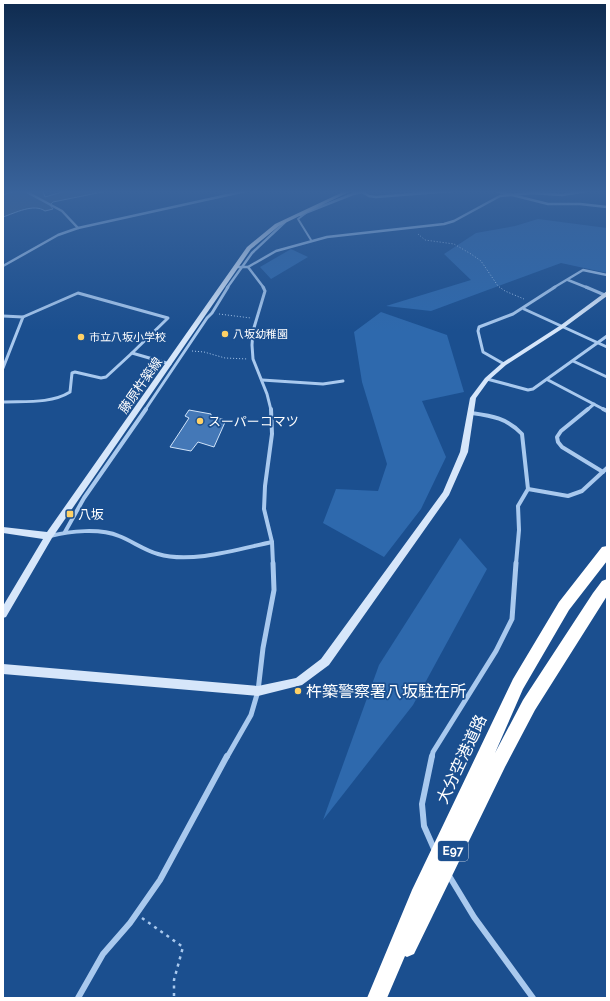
<svg xmlns="http://www.w3.org/2000/svg" width="610" height="1001" viewBox="0 0 610 1001" font-family="Raleway,'Noto Sans JP',sans-serif">
<style>
.green{fill:#2e69ad}
.water{fill:#3c6290;stroke:#9cc4f0}
.building{fill:#4478b7;stroke:#cfe3fa}
.lines{fill:none;stroke-linecap:round;stroke-linejoin:round}
.path-far1{stroke:#a9c9ee;stroke-width:1;stroke-dasharray:1 2;stroke-linecap:butt}
.path{stroke:#a9c9ee;stroke-width:2.5;stroke-dasharray:3 4.5;stroke-linecap:butt}
.lane{stroke:#a9c9ee;stroke-width:2}
.street-far4{stroke:#a9c9ee;stroke-width:2.5}
.street-far3{stroke:#a9c9ee;stroke-width:3}
.street-far2{stroke:#a9c9ee;stroke-width:4}
.street-far1{stroke:#a9c9ee;stroke-width:5}
.street{stroke:#a9c9ee;stroke-width:6}
.secondary{fill:#d6e6fa;fill-rule:evenodd}
.highway{fill:#fff;fill-rule:evenodd}
.poi-dot{fill:#ffd166;stroke:#1b4f8f;stroke-width:1.5}
.labels{text-anchor:middle;stroke-width:3.5;stroke-linejoin:round;paint-order:stroke}
.far-poi-label{font-size:11px;fill:#fff;stroke:#1b4f8f;text-anchor:start}
.shield{fill:#1b4f8f;stroke:#bbcadd;stroke-width:1}
.shield-label{font-size:12px;font-weight:bold;fill:#fff}
.street-label{font-size:13px;fill:#fff;stroke:#1b4f8f}
.poi-label{font-size:13px;fill:#fff;stroke:#1b4f8f;text-anchor:start}
.near-poi-label{font-size:16px;fill:#fff;stroke:#1b4f8f;text-anchor:start}
.near-street-label{font-size:16px;fill:#fff;stroke:#1b4f8f}
</style>
<rect width="100%" height="100%" fill="#1b4f8f"/>
<g class="green">
<path d="M538 219 607 228V273L561 263 431 311 386 306 471 280 444 254 476 233 515 226Z"/>
<path d="M291 249 308 257 271 279 260 267Z"/>
<path d="M381 312 447 335 464 392 422 401 446 457 421 509 384 557 323 523 336 489 378 491 387 464 362 382 354 332Z"/>
<path d="M460 538 487 569 413 705 323 820 379 665Z"/>
</g>
<path class="water" d="M14 191H43L45 197 65 191H107L53 202 50 205 53 209 45 211C34 203 15 213 3 217V195Z"/>
<path class="building" d="M189 410 211 414V417L226 420 214 447 198 442 191 451 170 447 189 418 185 416Z"/>
<g class="lines">
<g class="path-far1">
<path d="M418 234 425 240 454 244 471 254 481 261 498 286 505 291 524 299"/>
<path d="M219 314 251 318"/>
<path d="M192 351 204 352 225 358 248 359"/>
</g>
<path class="path" d="M142 918 183 947 174 980V998"/>
<path class="lane" d="M306 213 298 219 311 240"/>
<g class="street-far4">
<path d="M25 191 62 211 78 228"/>
<path d="M496 191 548 204H580L607 207"/>
<path d="M362 192 369 196 376 197 451 191"/>
<path d="M300 215 353 194 366 191"/>
<path d="M3 266 58 235 78 228 246 191"/>
<path d="M235 267H248L264 288"/>
<path d="M248 267 276 251 327 237 444 224 454 221 500 196 532 193 562 195 587 191"/>
<path d="M568 280 588 288"/>
<path d="M227 288 252 253 285 222"/>
<path d="M553 288 583 270 607 275"/>
</g>
<g class="street-far3">
<path d="M263 287 265 291 253 331 252 345 253 359 267 394 271 410"/>
<path d="M586 287 607 296"/>
<path d="M524 309 607 347"/>
<path d="M3 316 23 317 3 368"/>
<path d="M23 317 78 293 168 318 132 353 170 364"/>
<path d="M573 361 607 377"/>
<path d="M504 364 483 352 478 331 479 327 513 314 555 287"/>
<path d="M487 379 528 390 533 389 607 336"/>
<path d="M262 380 323 384 343 381"/>
<path d="M548 380 605 410"/>
<path d="M3 402C24 401 51 404 70 392L72 373 75 372 101 378 106 377 132 353"/>
<path d="M145 410 207 318 212 313 228 287"/>
<path d="M587 410 594 404"/>
</g>
<g class="street-far2">
<path d="M271 409 272 434 265 486 264 509 272 542 273 564"/>
<path d="M588 409 561 431 557 437 558 442 562 447 603 472"/>
<path d="M603 409 607 411"/>
<path d="M471 413C492 416 507 418 522 434L528 489 518 506 519 530 516 564"/>
<path d="M528 489 568 496 582 491 607 468"/>
<path d="M65 532 84 498 146 409"/>
<path d="M50 536C70 531 100 528 119 536 132 541 144 550 158 554 191 564 239 549 272 542"/>
</g>
<g class="street-far1">
<path d="M227 757 251 715 258 691 263 648 274 590 273 563"/>
<path d="M432 757 433 752 496 651 512 619 516 563"/>
</g>
<g class="street">
<path d="M432 756 422 804 424 826 435 851"/>
<path d="M448 874 474 917 533 998"/>
<path d="M78 998 103 954 130 923 160 880 227 756"/>
</g>
<g class="secondary">
<path d="M345 191H351L279 226 251 249 52 538 6 617 3 618V606L43 539 3 533V527L47 532 247 247 275 224Z"/>
<path d="M607 291V296L565 327 506 365 489 380 476 398 468 452 449 495 329 665 302 685 258 696 3 674V664L258 686 296 678 321 659 443 492 460 452 470 398 485 378 502 363 561 325Z"/>
</g>
<path class="highway" d="M607 546V561L569 610 523 689 495 753 523 700 593 593 602 581 607 579V596L535 710 505 767 414 954 407 957 405 956 387 998H367L412 890 513 679 559 602 602 547Z"/>
</g>
<linearGradient id="sky" x2="0" y2="1"><stop stop-color="#0f2b4f"/><stop offset="0.58" stop-color="#39639b"/><stop offset="1" stop-color="#39639b" stop-opacity="0"/></linearGradient>
<rect width="610" height="331" fill="url(#sky)"/>
<g class="poi-dot">
<circle cx="225" cy="334" r="4"/>
<circle cx="81" cy="337" r="4"/>
<circle cx="200" cy="421" r="4"/>
<rect x="66" y="510" width="8" height="8" rx="2"/>
<circle cx="298" cy="691" r="4"/>
</g>
<g class="labels">
<g class="far-poi-label">
<text x="233" y="338">八坂幼稚園</text>
<text x="89" y="341">市立八坂小学校</text>
</g>
<rect class="shield" x="438" y="841" width="30" height="20" rx="3"/>
<g class="shield-label">
<text x="453" y="855">E97</text>
</g>
<g class="street-label">
<text transform="translate(140 385) rotate(-55)" y="5">藤原杵築線</text>
</g>
<g class="poi-label">
<text x="208" y="426">スーパーコマツ</text>
<text x="78" y="519">八坂</text>
</g>
<g class="near-poi-label">
<text x="306" y="697">杵築警察署八坂駐在所</text>
</g>
<g class="near-street-label">
<text transform="translate(461 759) rotate(-65)" y="6">大分空港道路</text>
</g>
</g>
<rect width="610" height="1001" fill="none" stroke="#ffffff" stroke-width="8"/>
</svg>
